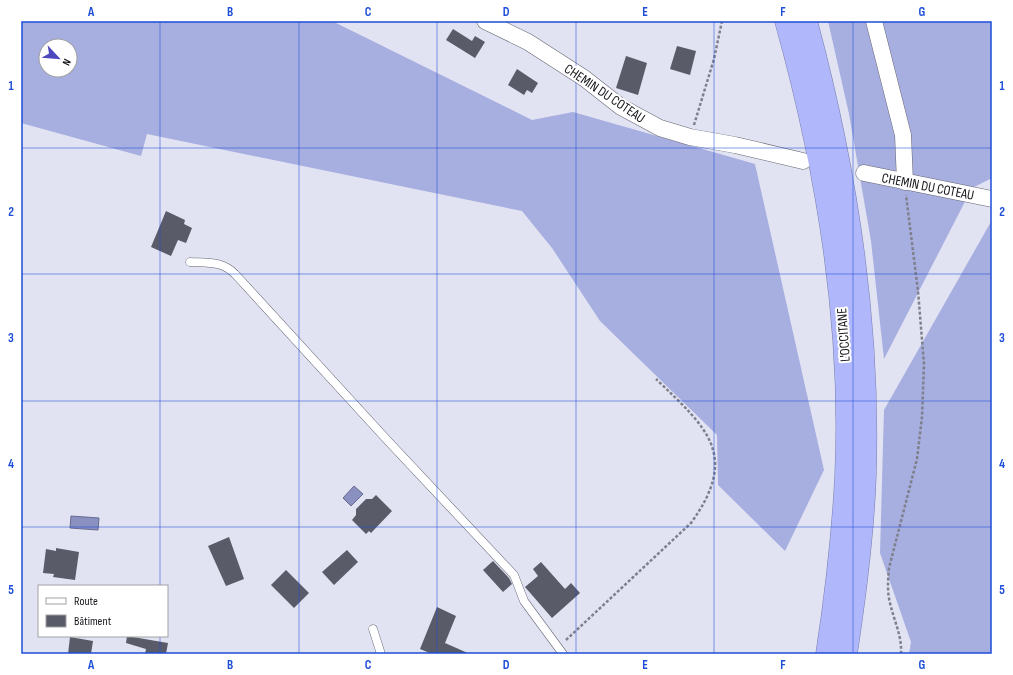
<svg xmlns="http://www.w3.org/2000/svg" width="1013" height="675" viewBox="0 0 1013 675" font-family="'Sofia Sans Condensed',sans-serif">
<style>
.forest{fill:#a7aee0;fill-rule:evenodd}
.water{fill:#8a90c0;stroke:#666a8e}
.building{fill:#5a5b68}
.lines{fill:none;stroke-linecap:round;stroke-linejoin:round}
.service-casing{stroke:#646573;stroke-width:9}
.minor-casing{stroke:#646573;stroke-width:17}
.motorway-casing{stroke:#797eac;stroke-width:23}
.path{stroke:#7f808b;stroke-width:2.5;stroke-dasharray:3 2;stroke-linecap:butt}
.service{stroke:#fff;stroke-width:8}
.minor{stroke:#fff;stroke-width:16}
.motorway{stroke:#b0b7fb;stroke-width:22}
.grid{fill:none;stroke:#1d4ed8;stroke-width:1;stroke-opacity:0.55}
.labels{text-anchor:middle;stroke-width:4;stroke-linejoin:round;paint-order:stroke}
.street-label{font-size:14px;fill:#131318;stroke:#fff}
.neatline{fill:none;stroke:#1d4ed8;stroke-width:1.5}
.grid-label{font-size:13px;text-anchor:middle;font-weight:bold;fill:#1d4ed8}
</style>
<rect width="100%" height="100%" fill="#e1e3f3"/>
<g class="forest">
<path d="M21 21H332L532 120 573 112 755 164 824 470 785 551 718 485 717 435 600 321 552 248 522 211 147 134 141 156 21 123ZM46 46H70V70H46Z"/>
<path d="M828 21H992V178L972 188 884 359 871 241 849 114Z"/>
<path d="M992 220V654H909L911 642 880 553 884 410Z"/>
</g>
<g class="water">
<path d="M354 486 363 494 351 506 343 498Z"/>
<path d="M71 516 99 518 98 530 70 528Z"/>
</g>
<g class="building">
<path d="M453 29 472 41 475 36 485 42 475 58 446 40Z"/>
<path d="M677 46 696 51 690 75 670 69Z"/>
<path d="M626 56 647 63 638 95 616 88Z"/>
<path d="M517 69 538 83 532 93 527 90 524 95 508 85Z"/>
<path d="M166 211 185 220 184 224 192 228 186 243 178 240 171 256 151 247Z"/>
<path d="M376 495 392 511 371 533 369 531 366 534 352 520 356 515V509L366 499H372Z"/>
<path d="M229 537 244 579 226 586 208 546Z"/>
<path d="M56 548 79 552 75 580 53 577 54 574 43 573 46 549 56 551Z"/>
<path d="M347 550 358 562 334 585 322 572Z"/>
<path d="M493 561 509 578 512 584 503 592 483 570Z"/>
<path d="M541 562 565 589 571 583 580 593 552 618 525 587 538 576 533 569Z"/>
<path d="M286 570 309 593 294 608 271 585Z"/>
<path d="M437 607 456 616 445 643 470 654H432L420 649Z"/>
<path d="M127 636 168 643 166 654H145L146 649 126 643Z"/>
<path d="M70 637 93 641 91 654H68Z"/>
</g>
<g class="lines">
<g class="service-casing">
<g id="service">
<path d="M190 262C208 263 222 261 235 274L388 441 514 575 524 601 563 654"/>
<path d="M373 629 381 654"/>
</g>
</g>
<g class="minor-casing">
<g id="minor">
<path d="M485 21 528 42 584 78 621 107 660 128 690 137 735 145 803 161"/>
<path d="M874 21 903 135 905 182"/>
<path d="M864 173 992 199"/>
</g>
</g>
<g class="motorway-casing">
<g id="motorway">
<path d="M786 21C827 168 853 322 846 475 843 535 836 595 827 654"/>
<path d="M806 21C846 169 870 322 865 475 863 535 855 595 846 654"/>
</g>
</g>
<g class="path">
<path d="M694 125 714 59 722 21"/>
<path d="M566 640 691 523C740 455 707 428 656 379"/>
<path d="M901 654C902 635 894 621 890 603 887 591 888 580 889 568L917 459 922 417 924 364 918 291 906 195"/>
</g>
<use href="#service" class="service"/>
<use href="#minor" class="minor"/>
<use href="#motorway" class="motorway"/>
</g>
<path class="grid" d="M160 21V586M299 21V654M437 21V654M576 21V654M714 21V654M853 21V654M21 148H992M21 274H992M21 401H992M21 527H992M160 636V654"/>
<g class="labels">
<g class="street-label">
<text transform="translate(605 93) rotate(34)" y="5">CHEMIN DU COTEAU</text>
<text transform="translate(928 186) rotate(11)" y="5">CHEMIN DU COTEAU</text>
<text transform="translate(843 335) rotate(-94)" y="5">L'OCCITANE</text>
</g>
</g>
<rect width="1013" height="675" fill="none" stroke="#ffffff" stroke-width="44"/>
<rect x="38" y="585" width="130" height="52" fill="#ffffff" stroke="#a1a1a3"/>
<rect x="46" y="598" width="20" height="6" fill="#ffffff" stroke="#a1a1a3"/>
<text x="74" y="605" font-size="12" fill="#131318">Route</text>
<rect x="46" y="615" width="20" height="12" fill="#5a5b68" stroke="#a1a1a3"/>
<text x="74" y="625" font-size="12" fill="#131318">Bâtiment</text>
<g transform="translate(58 58) rotate(116)"><circle r="19" fill="#ffffff" stroke="#a1a1a3"/>
<path d="M0-3L7 15L0 10L-7 15Z" fill="#4c47bd"/>
<text y="-6" font-size="11" font-weight="bold" text-anchor="middle" fill="#131318">N</text>
</g>
<rect x="22" y="22" width="969" height="631" class="neatline"/>
<g class="grid-label">
<text x="91" y="16">A</text>
<text x="230" y="16">B</text>
<text x="368" y="16">C</text>
<text x="506" y="16">D</text>
<text x="645" y="16">E</text>
<text x="783" y="16">F</text>
<text x="922" y="16">G</text>
<text x="11" y="90">1</text>
<text x="1002" y="90">1</text>
<text x="11" y="216">2</text>
<text x="1002" y="216">2</text>
<text x="11" y="342">3</text>
<text x="1002" y="342">3</text>
<text x="11" y="468">4</text>
<text x="1002" y="468">4</text>
<text x="11" y="594">5</text>
<text x="1002" y="594">5</text>
<text x="91" y="669">A</text>
<text x="230" y="669">B</text>
<text x="368" y="669">C</text>
<text x="506" y="669">D</text>
<text x="645" y="669">E</text>
<text x="783" y="669">F</text>
<text x="922" y="669">G</text>
</g>
</svg>
